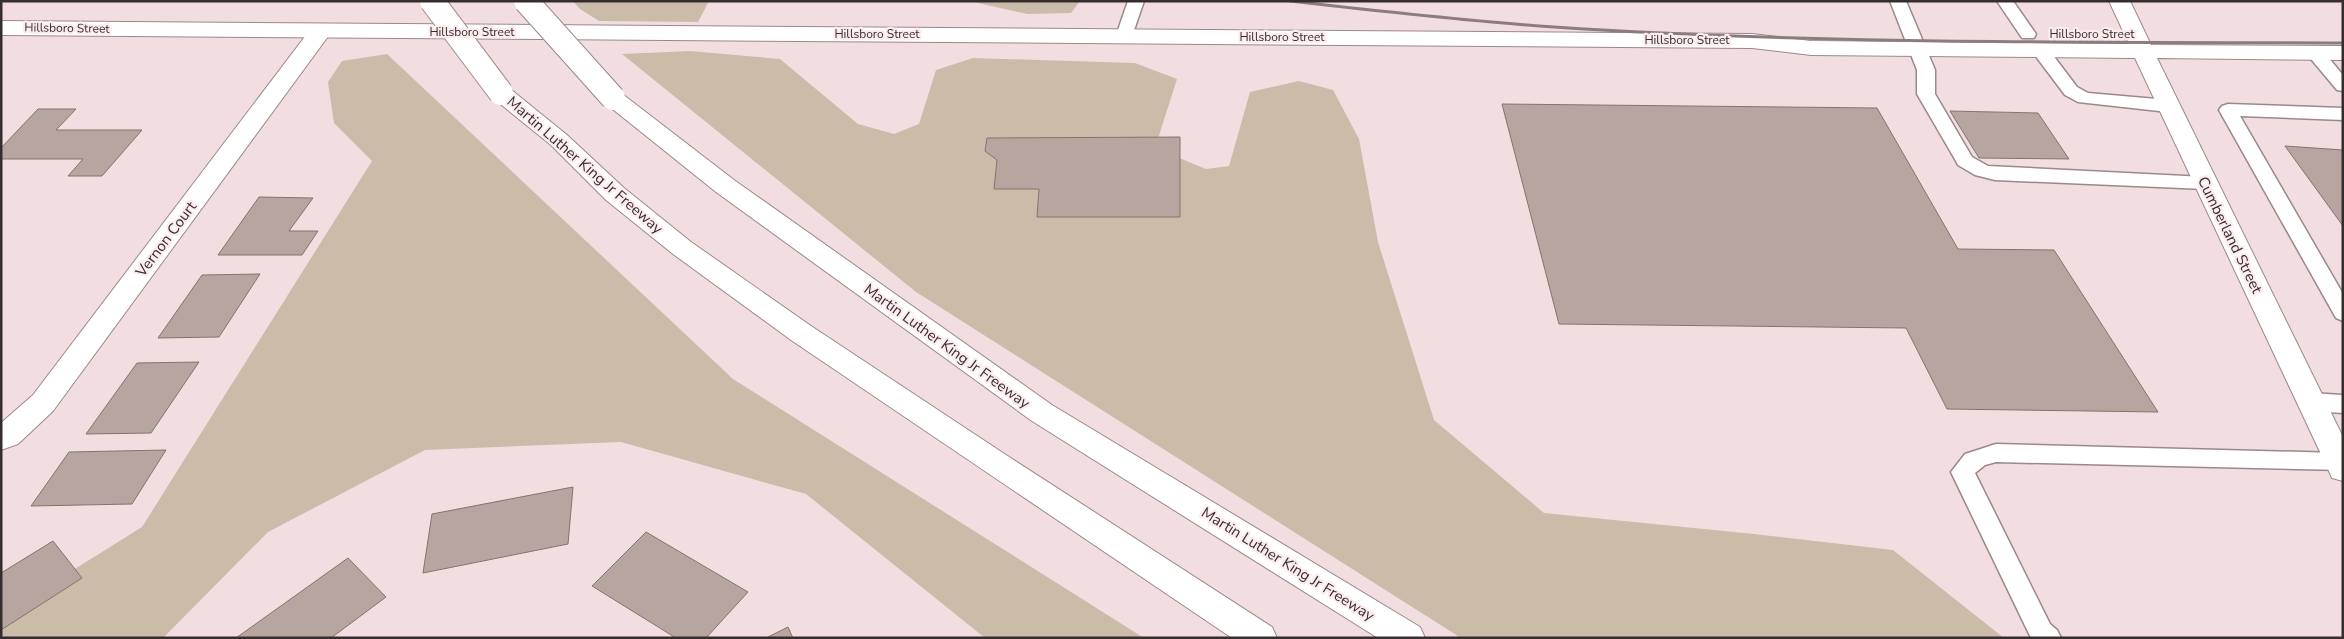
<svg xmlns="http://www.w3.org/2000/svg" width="2344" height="639" viewBox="0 0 2344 639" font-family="'Nunito Sans',sans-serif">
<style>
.green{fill:#cbbcaa}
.building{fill:#b7a69f;stroke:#84736d}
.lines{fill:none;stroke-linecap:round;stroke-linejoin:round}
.service-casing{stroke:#9b888a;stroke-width:3}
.minor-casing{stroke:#9b888a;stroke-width:2}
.tertiary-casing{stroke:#9b888a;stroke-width:2}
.motorway-casing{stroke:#9b888a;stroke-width:2}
.service{fill:#fff;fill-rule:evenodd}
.minor{fill:#fff;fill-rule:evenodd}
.tertiary{fill:#fff;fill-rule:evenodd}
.motorway{fill:#fff;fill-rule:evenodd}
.rail{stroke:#8b7d7f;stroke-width:3}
.motorway-bridge-casing{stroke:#9b888a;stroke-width:26;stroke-linecap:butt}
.motorway-bridge{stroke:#fff;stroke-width:24}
.labels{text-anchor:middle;stroke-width:4.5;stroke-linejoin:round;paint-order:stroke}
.far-street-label{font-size:12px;fill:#352d2e;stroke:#fdecee}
.street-label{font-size:15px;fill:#352d2e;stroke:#fdecee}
</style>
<rect width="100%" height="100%" fill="#f2dee0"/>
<g class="green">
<path d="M573 1H709L698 22 599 21 580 9Z"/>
<path d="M969 1H1080L1071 13 1027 14Z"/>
<path d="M690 51 780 59 858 124 894 134 919 124 936 70 973 58 1135 63 1177 79 1155 148 1206 169 1229 166 1250 92 1299 81 1333 90 1359 139 1378 242 1434 420 1544 513 1754 534 1893 550 2004 638H1461L916 292 622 54Z"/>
<path d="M387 54 733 379 1144 638H985L806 494 621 442 425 450 268 532 163 638H1V615L142 527 372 161 334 123 328 82 342 61Z"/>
</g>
<g class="building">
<path d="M1502 104 1877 108 1958 249 2054 250 2158 412 1947 409 1906 328 1559 324Z"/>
<path d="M38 109H76L56 130H142L102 176H68L83 159H1V148Z"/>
<path d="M1950 111 2038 113 2069 159 1979 158Z"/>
<path d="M1180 137V217H1037L1039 189H994L997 160 985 151 987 138Z"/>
<path d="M2285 146 2343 150V226Z"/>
<path d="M259 197 313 198 289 231H318L302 255H218Z"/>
<path d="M260 274 219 337 158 338 202 275Z"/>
<path d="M199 362 151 433 86 434 137 363Z"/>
<path d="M166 450 132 504 31 506 69 452Z"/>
<path d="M573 487 568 544 423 573 432 514Z"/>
<path d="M646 532 748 592 706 638H676L592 586Z"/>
<path d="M53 541 82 578 1 630V573Z"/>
<path d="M348 558 386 597 331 638H236Z"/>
<path d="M788 627 793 638H766Z"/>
</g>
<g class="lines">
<g class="service-casing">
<g id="service">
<path d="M1128 1H1144L1132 36 1130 40H1118L1116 36Z"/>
<path d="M1890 1H1906L1935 70V94L1972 157 1988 166 2205 177 2212 179 2215 183 2212 187 2205 189 1995 180 1975 175 1958 165 1956 161 1917 94V70Z"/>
<path d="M1997 1H2013L2036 34 2034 38H2022Z"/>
<path d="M2040 45 2046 46 2077 87 2088 93 2168 100 2174 102 2177 106 2174 110 2168 112 2078 102 2065 95 2031 50 2034 46Z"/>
<path d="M2315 48 2321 49 2343 75V91L2337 90 2306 53 2309 49Z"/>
<path d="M2228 104 2343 108V120L2240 116 2343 294V321L2336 318 2219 110 2222 106Z"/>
<path d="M2310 393 2343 395V413L2310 411 2302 408 2299 402 2302 396Z"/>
<path d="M1996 444 2339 453 2343 454V470L1996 462 1985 465 1975 473 2050 624 2057 630 2061 638H2031L1951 472 1965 454Z"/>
</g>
</g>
<g class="minor-casing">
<path id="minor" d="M321 24 329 26 332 31 53 411 18 444 1 450V423L33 395 313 26Z"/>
</g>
<g class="tertiary-casing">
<path id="tertiary" d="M2109 1H2130L2151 45 2343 46V60L2157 58 2343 437V481L2332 478 2328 469 2135 58 1811 55 1752 48 1 35V21L1752 34 1811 41 2129 44Z"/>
</g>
<g class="motorway-casing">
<g id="motorway">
<path d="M501 86 509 88 567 135 624 188 691 242 811 326 1003 453 1272 627 1277 638H1232L791 340 673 254 606 200 551 145 493 98 490 93 493 88Z"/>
<path d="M613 91 621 93 734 180 1052 405 1420 627 1425 638H1378L1032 421 716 192 605 103 601 98 605 93Z"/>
</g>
</g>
<use href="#service" class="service"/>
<use href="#minor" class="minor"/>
<use href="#tertiary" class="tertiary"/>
<use href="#motorway" class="motorway"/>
<path class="rail" d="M1290 1C1378 11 1466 21 1554 27 1816 44 2080 42 2343 43"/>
<g class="motorway-bridge-casing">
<g id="motorway-bridge">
<path d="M432 1 501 93"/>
<path d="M526 1 613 98"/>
</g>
</g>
<use href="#motorway-bridge" class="motorway-bridge"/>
</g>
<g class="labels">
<g class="far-street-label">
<text transform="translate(67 28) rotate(1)" y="4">Hillsboro Street</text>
<text x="472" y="36">Hillsboro Street</text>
<text x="877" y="38">Hillsboro Street</text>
<text x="2092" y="38">Hillsboro Street</text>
<text x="1282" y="41">Hillsboro Street</text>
<text x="1687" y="44">Hillsboro Street</text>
</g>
<g class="street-label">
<text transform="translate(585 165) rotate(41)" y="5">Martin Luther King Jr Freeway</text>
<text transform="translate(2230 235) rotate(64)" y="5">Cumberland Street</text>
<text transform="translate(166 239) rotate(-53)" y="5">Vernon Court</text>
<text transform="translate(947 346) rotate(36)" y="5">Martin Luther King Jr Freeway</text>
<text transform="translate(1288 564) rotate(32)" y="5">Martin Luther King Jr Freeway</text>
</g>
</g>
<rect width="2344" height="639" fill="none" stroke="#352d2e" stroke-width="5"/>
</svg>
